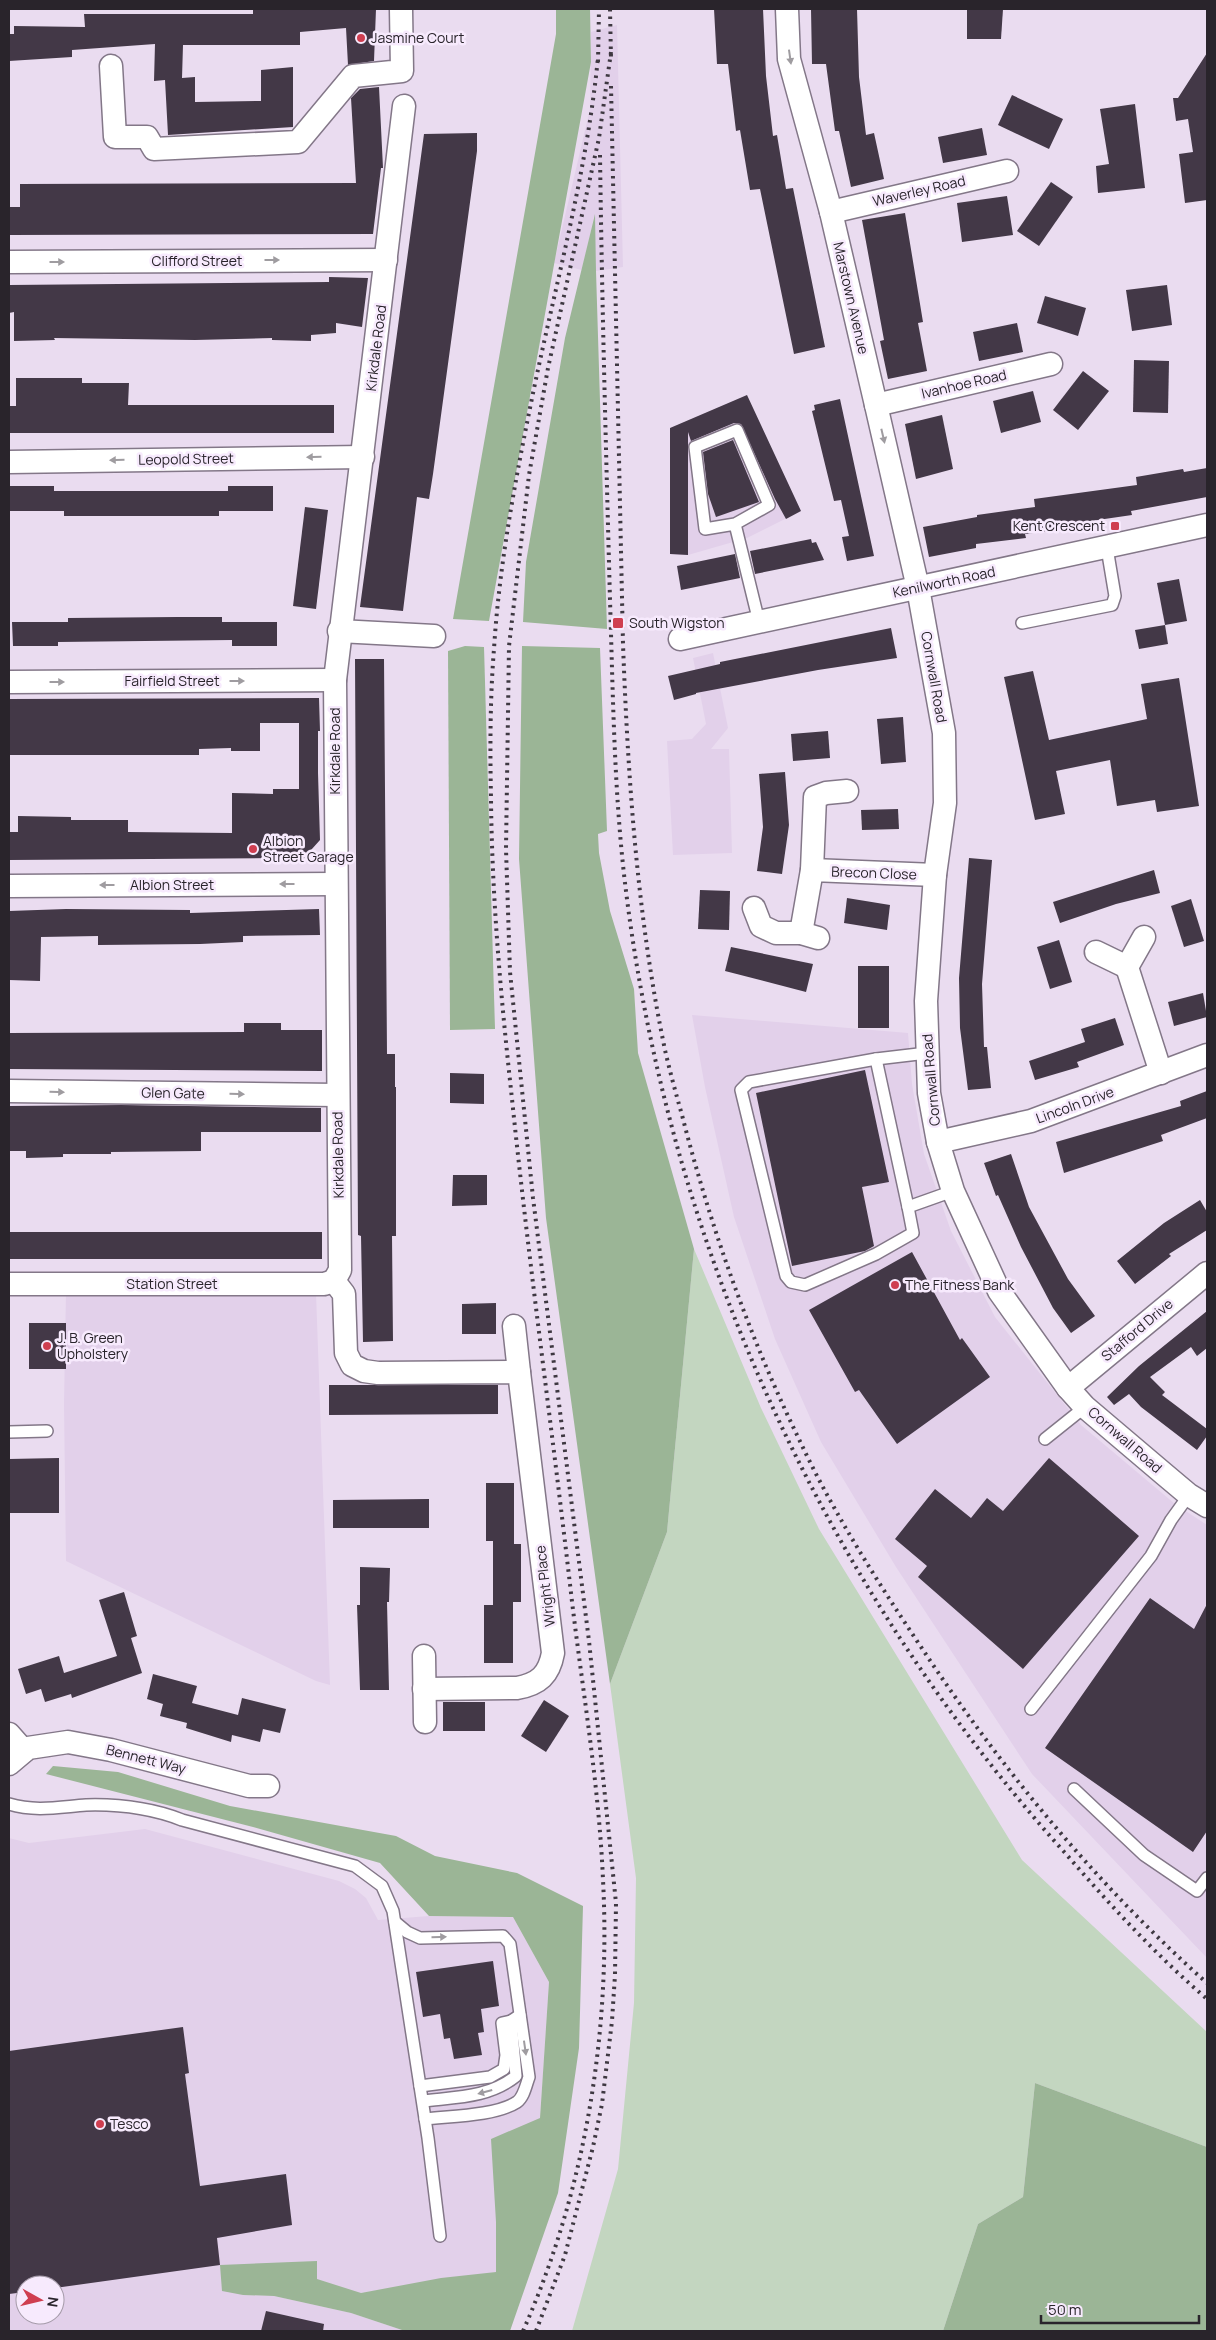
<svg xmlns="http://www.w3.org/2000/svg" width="1216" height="2340" viewBox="0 0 1216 2340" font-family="Manrope,sans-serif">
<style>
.built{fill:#e2d0ea;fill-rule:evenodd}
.green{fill:#c3d6c0}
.forest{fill:#9bb596}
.building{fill:#433847}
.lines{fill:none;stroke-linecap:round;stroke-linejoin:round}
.service-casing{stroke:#837788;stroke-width:14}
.minor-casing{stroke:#837788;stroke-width:25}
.service{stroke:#fff;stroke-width:11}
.minor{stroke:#fff;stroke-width:22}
.rail{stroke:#3e3841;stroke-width:4;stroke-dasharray:2.5 5;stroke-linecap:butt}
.oneway{fill:#9f9ca0}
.poi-dot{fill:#cf3e50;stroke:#f7eafd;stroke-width:2}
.labels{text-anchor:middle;stroke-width:5;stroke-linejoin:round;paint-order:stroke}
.poi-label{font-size:14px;fill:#29242b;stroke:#f7eafd;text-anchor:start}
.street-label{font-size:14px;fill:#29242b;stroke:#f7eafd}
</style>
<rect width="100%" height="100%" fill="#eadcf0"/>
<g class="built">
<path d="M617 25 623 267 596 271 594 217 582 270 554 263 590 109 591 32Z"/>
<path d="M754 413 801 511 747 538 688 555 670 554V428Z"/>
<path d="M713 653 728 728 711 749H729L732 853 673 855 667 741 692 739 706 724 693 658Z"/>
<path d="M692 1015 908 1033 912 1084 924 1154 951 1231 995 1317 1081 1425 1175 1504 1207 1525V1958L1032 1774 896 1567 821 1442 775 1339 734 1217 705 1087Z"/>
<path d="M66 1292 316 1293 330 1685 316 1681 66 1561 64 1404Z"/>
<path d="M145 1829 339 1881 355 1889 366 1898 378 1920 429 1916 513 1917 549 1982 540 2118 496 2222V2272L361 2293 243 2295 274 2296 351 2313 405 2331H9V1838L29 1843ZM25 2285H55V2315H25Z"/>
</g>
<path class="green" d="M694 1249 761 1408 819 1529 1022 1860 1207 2032V2147L1035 2083 1023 2197 978 2224 943 2331H572L618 2169 634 2003 636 1878 610 1684 667 1532Z"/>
<g class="forest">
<path d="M556 9H590L591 62 489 621 453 619 556 34Z"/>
<path d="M595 214 596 271 607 629 523 622 526 562 565 338Z"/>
<path d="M465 646 484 647 495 1029 450 1030 448 651Z"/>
<path d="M522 646 600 648 607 831 598 834 599 853 610 911 634 989 638 1053 694 1249 667 1532 610 1684 546 1218 519 859Z"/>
<path d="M53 1766 118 1772 230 1806 396 1836 435 1856 517 1873 583 1906 579 2048 558 2193 510 2331H405L351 2313 274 2296 243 2295 222 2291 220 2265 317 2261V2279L361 2293 441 2278 496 2272V2222L491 2139 540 2118 549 1982 513 1917 429 1916 380 1863 253 1827 46 1774Z"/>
<path d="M1035 2083 1207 2147V2331H943L978 2224 1023 2197Z"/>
</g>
<g class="building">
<path d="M253 9H376L374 61 348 65 346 28 300 32V45H183L182 78 195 77V102L261 101V70L293 67V127L168 135 165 80 154 81 155 44 72 50V57L9 61V34H14V26L85 27 84 14H253Z"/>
<path d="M714 9H763L766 76 773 136 777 135 786 189 793 188 825 347 794 354 760 189 750 190 740 130 736 131 728 64H717Z"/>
<path d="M811 9H857L859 77 866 135 874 133 884 179 851 187 839 131H835L826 64H812Z"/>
<path d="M967 9H1003L1001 39H967Z"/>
<path d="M1207 53 1206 84 1207 200 1185 203 1179 154 1193 152 1188 119 1176 121 1173 98H1178Z"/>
<path d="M379 87 383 168H381L373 234 9 235V207H20V184L356 183 351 98 360 89Z"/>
<path d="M1012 95 1063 119 1049 149 998 125Z"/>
<path d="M1135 104 1145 188 1098 193 1096 166 1109 164 1100 109Z"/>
<path d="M982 128 987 155 943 163 938 137Z"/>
<path d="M477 133V151L433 474 429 499 417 497 403 611 360 607 424 134Z"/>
<path d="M1051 182 1073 197 1039 246 1017 231Z"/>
<path d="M1007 196 1013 235 962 242 957 203Z"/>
<path d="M905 213 923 322 918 323 927 371 888 379 880 341 884 340 862 220Z"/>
<path d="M329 277 368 278 362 327 336 323V333L311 335V341L272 340V338L195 340 54 338 55 340 14 341V312L9 313V285L329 282Z"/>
<path d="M1167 285 1172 325 1132 331 1126 290Z"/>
<path d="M1045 296 1086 308 1078 336 1037 323Z"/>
<path d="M1017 323 1023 352 979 361 973 332Z"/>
<path d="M1134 360 1169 361 1168 413 1133 412Z"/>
<path d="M1083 371 1109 391 1078 430 1053 410Z"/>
<path d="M16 378H82V383H129L128 405H334V433H9V406H16Z"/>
<path d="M1033 391 1041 422 1001 433 993 401Z"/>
<path d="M747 395 801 511 786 519 775 499 741 424 734 423 691 441 688 432V555L670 554V428Z"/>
<path d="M840 399 874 556 847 561 842 537 849 536 841 500 834 501 812 411 815 410 814 405Z"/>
<path d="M942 415 953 469 916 479 905 424Z"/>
<path d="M733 440 759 502 716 517 708 494 703 452Z"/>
<path d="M1207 468V497L1131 511 1132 515 1077 523V527L1025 534 1026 538 976 544V548L929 557 923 527 977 517V515L1035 507 1034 499 1137 485 1136 477 1183 469 1184 472Z"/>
<path d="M9 486H54V491H228V486H273V511H219V516H64V511H9Z"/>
<path d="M305 507 328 510 316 609 293 606Z"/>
<path d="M811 539 812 543 816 542 824 560 755 574 750 551Z"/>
<path d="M735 554 740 578 681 590 677 566Z"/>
<path d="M1179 579 1187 621 1165 625 1157 583Z"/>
<path d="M177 617H222V622H277V646H232V640L58 642V646H13L12 622H68V618Z"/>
<path d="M1165 625 1168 644 1139 649 1135 630Z"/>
<path d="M891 628 897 658 818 670 696 693V694L674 700 668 676 720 664V662Z"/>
<path d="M355 659H384L387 1054H395V1087H396V1236H392L393 1341 363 1342 361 1236 358 1235Z"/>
<path d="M1033 671 1049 740 1147 719 1141 684 1179 678 1199 806 1157 812 1155 800 1117 806 1110 760 1056 771 1065 814 1035 820 1004 677Z"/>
<path d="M319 698 320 731H318V773L320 840 303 859 273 858 9 860V832H18V816L71 817V820H128V832L232 833V793L273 794V789H299V723H260V751H231V748L199 749V755H9V699Z"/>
<path d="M903 717 906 762 881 764 877 719Z"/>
<path d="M828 731 830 758 793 761 791 734Z"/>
<path d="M785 772 789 825 782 874 757 871 763 827 759 774Z"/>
<path d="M898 809 899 829 862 830 861 810Z"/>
<path d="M969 858 992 860 982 984 984 1047H987L991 1088 968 1090 960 1028 959 978Z"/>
<path d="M1154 870 1160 893 1116 904 1060 923 1053 902Z"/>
<path d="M700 890 730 891 729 930 698 929Z"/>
<path d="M847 898 890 905 887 930 844 923Z"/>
<path d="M1191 899 1204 941 1184 947 1171 906Z"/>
<path d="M66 909 190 910V913L319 909 320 935 243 936V942L200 944 98 945V936L41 937 40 981 9 980V911Z"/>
<path d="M1059 940 1072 982 1050 989 1037 947Z"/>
<path d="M731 947 813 964 806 992 725 971Z"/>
<rect x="858" y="966" width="31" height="62"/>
<path d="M1203 993 1207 1017 1174 1026 1168 1002Z"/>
<path d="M1115 1018 1124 1045 1077 1062 1079 1067 1035 1080 1029 1061 1085 1042 1081 1029Z"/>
<path d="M244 1023H281V1030H322V1071L9 1069V1033L244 1032Z"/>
<path d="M865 1070 889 1182 862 1187 874 1246 865 1251 792 1266 756 1093Z"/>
<path d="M450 1073 484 1074V1104L450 1103Z"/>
<path d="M1207 1091V1118L1161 1135 1163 1141 1064 1173 1056 1142 1181 1106 1180 1101Z"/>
<path d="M121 1105 321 1108V1132H201V1151L111 1152V1154H63V1157L26 1158V1151H9V1106Z"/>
<path d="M1011 1154 1029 1207 1068 1279 1095 1316 1071 1333 1053 1308 1021 1247 998 1195 996 1196 984 1163Z"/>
<path d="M453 1175H487V1205L452 1206Z"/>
<path d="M1200 1200 1207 1212V1230L1169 1254 1171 1256 1135 1284 1117 1261 1164 1223Z"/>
<rect x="9" y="1232" width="313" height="27"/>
<path d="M912 1252 960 1340 962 1338 990 1377 897 1444 859 1390 855 1392 809 1310Z"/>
<path d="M496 1303V1334H462V1304Z"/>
<path d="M1207 1311V1348L1197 1356 1191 1347 1150 1377 1165 1392 1162 1395 1207 1429V1436L1197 1450 1141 1407 1129 1394 1114 1405 1107 1397 1139 1366Z"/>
<rect x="29" y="1323" width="37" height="46"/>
<path d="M329 1385H498V1414L329 1415Z"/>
<path d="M59 1458V1513H9V1459Z"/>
<path d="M1049 1458 1139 1536 1023 1669 918 1577 927 1566 895 1539 935 1489 971 1518 987 1498 1003 1511Z"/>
<path d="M486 1483H514V1544H521V1602H513V1663H484V1605H493V1541H486Z"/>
<path d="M429 1499V1528H333V1500Z"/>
<path d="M360 1567 390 1568 389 1602H387L389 1690H360L357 1605H360Z"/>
<path d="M124 1592 137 1636 131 1638 142 1673 72 1698 71 1694 45 1702 41 1689 26 1694 18 1669 59 1656 64 1673 117 1656 99 1600Z"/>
<path d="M1150 1598 1194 1629 1207 1604V1831L1193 1852 1045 1748Z"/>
<path d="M153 1674 197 1686 192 1703 238 1715 242 1698 286 1709 280 1733 263 1729 260 1742 232 1735 231 1742 186 1728 187 1723 160 1716 163 1704 147 1699Z"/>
<path d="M544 1700 569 1716 546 1752 521 1736Z"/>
<rect x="443" y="1702" width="42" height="29"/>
<path d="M493 1961 499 2006 481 2009 484 2032 478 2033 482 2055 454 2059 450 2038 444 2039 440 2014 423 2017 416 1972Z"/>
<path d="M183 2027 189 2073 185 2074 200 2186 286 2174 292 2225 217 2238 220 2265 55 2288V2285H25V2292L9 2294V2051Z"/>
<path d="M266 2311 324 2324 323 2331H261Z"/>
</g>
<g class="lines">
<g class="service-casing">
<g id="service">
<path d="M735 524 769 505 737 430 695 447 705 529 735 524 759 622"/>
<path d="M1022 623 1112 605 1115 596 1107 548"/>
<path d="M927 1053 876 1059 749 1082 741 1090 786 1276 791 1282 805 1285 876 1254 913 1233 908 1207 953 1191"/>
<path d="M876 1059 908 1207"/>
<path d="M9 1432 47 1431"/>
<path d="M1045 1439 1085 1407"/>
<path d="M1031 1709 1151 1556 1171 1520 1189 1495"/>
<path d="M1074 1789 1144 1855 1197 1891 1207 1878"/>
<path d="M9 1804C36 1812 59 1807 86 1805 120 1804 151 1808 182 1820L355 1866 382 1886 393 1911 428 2138 440 2236"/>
<path d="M395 1922 407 1932 420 1938 503 1936 510 1944 529 2077C526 2085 524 2097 517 2102 495 2116 451 2116 425 2119"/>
<path d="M420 2086 490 2077 504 2069 506 2055 502 2023 511 2021"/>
<path d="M423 2101C455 2097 489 2098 516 2076L511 2021 520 2015"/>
</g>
</g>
<g class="minor-casing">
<g id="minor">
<path d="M787 9 789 59 831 212 876 405 918 588 944 733 945 803 935 875 926 1001 929 1093 938 1142 953 1191 999 1291 1068 1388 1085 1407 1164 1474 1189 1495 1207 1506"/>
<path d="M111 66 115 137H147L154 149 298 142 353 76 402 71 401 9"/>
<path d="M404 106 335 680 340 1270 334 1281 344 1294 346 1353 352 1365 364 1371 378 1373 519 1372 553 1653C549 1675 539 1684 517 1688L424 1689"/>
<path d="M831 212 1007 171"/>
<path d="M9 262 386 260"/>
<path d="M876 405 1051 364"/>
<path d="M9 462 363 457"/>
<path d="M339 631 434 636"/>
<path d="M680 639 1207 525"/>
<path d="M9 682 335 680"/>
<path d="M812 870 815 797 826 793 847 791"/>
<path d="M9 886 335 884"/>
<path d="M754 908 761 926 776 933H801L818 938"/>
<path d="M801 933 812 870 935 875"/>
<path d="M1144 937 1127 967 1161 1073"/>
<path d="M1096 952 1127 967"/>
<path d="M9 1091 337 1095"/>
<path d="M938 1142 1031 1121 1207 1055"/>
<path d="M9 1284H324L334 1281"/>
<path d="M514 1326 519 1372"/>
<path d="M1068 1388 1207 1273"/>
<path d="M424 1656 425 1722"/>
<path d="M9 1734 24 1751"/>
<path d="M9 1764 28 1748 68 1742 111 1750 249 1786H268"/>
</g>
</g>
<use href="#service" class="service"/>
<use href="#minor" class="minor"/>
<g class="rail">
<path d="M610 9 611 59"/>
<path d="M598 62 599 9"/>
<path d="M611 86 623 644C628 779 637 916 665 1050 670 1072 676 1094 682 1115 710 1225 748 1333 797 1435 832 1511 877 1581 923 1650 1004 1772 1098 1886 1207 1983"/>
<path d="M600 155C602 303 606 452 610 600 613 694 614 790 625 883 668 1244 823 1584 1066 1854 1110 1905 1156 1955 1207 1999"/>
<path d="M523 2331C585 2191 611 2033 603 1880 599 1784 582 1688 571 1593 552 1428 529 1264 512 1099 501 999 492 899 491 799 490 749 490 698 494 649 499 568 514 487 530 408 553 293 587 174 598 57"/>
<path d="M536 2331 565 2255 593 2147 602 2104 612 2021 615 1975 616 1903 589 1641 533 1198 510 972 506 849 509 646 529 475 548 368 599 138 611 52"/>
</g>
</g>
<defs><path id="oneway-solid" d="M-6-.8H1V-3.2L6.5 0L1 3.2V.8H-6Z" transform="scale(1.25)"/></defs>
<g class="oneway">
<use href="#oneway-solid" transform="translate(790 57) rotate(82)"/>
<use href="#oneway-solid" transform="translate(272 260)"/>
<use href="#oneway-solid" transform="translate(57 262)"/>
<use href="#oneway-solid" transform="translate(883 436) rotate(77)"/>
<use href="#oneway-solid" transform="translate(314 457) rotate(179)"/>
<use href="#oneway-solid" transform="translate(117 460) rotate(179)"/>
<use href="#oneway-solid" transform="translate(237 681)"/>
<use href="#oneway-solid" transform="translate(57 682)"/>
<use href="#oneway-solid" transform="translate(287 884) rotate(180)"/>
<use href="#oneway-solid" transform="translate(107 885) rotate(180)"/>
<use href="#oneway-solid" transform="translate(57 1092) rotate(1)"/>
<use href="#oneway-solid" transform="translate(237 1094) rotate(1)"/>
<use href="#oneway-solid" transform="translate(439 1937) rotate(-2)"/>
<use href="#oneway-solid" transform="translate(525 2048) rotate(82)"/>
<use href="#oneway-solid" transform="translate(485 2092) rotate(165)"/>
</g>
<g class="poi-dot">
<circle cx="361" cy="38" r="5"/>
<rect x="1110" y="521" width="10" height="10" rx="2.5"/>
<rect x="612" y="617" width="12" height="12" rx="2.5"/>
<circle cx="253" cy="849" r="5"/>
<circle cx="895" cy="1285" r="5"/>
<circle cx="47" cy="1346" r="5"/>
<circle cx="100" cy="2124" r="5"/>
</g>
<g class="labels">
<g class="poi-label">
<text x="371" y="43">Jasmine Court</text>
<text x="1105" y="531" text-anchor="end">Kent Crescent</text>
<text x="629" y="628">South Wigston</text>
<text x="263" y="846">Albion<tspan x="263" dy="16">Street Garage</tspan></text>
<text x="905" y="1290">The Fitness Bank</text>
<text x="57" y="1343">J. B. Green<tspan x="57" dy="16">Upholstery</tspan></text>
<text x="110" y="2129">Tesco</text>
</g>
<g class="street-label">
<text transform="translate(919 191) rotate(-13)" y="5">Waverley Road</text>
<text x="197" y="266">Clifford Street</text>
<text transform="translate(851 298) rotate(77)" y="5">Marstown Avenue</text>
<text transform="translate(376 348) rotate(-83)" y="5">Kirkdale Road</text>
<text transform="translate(964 384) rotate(-13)" y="5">Ivanhoe Road</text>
<text transform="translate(186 459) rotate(-1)" y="5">Leopold Street</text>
<text transform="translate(944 582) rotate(-12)" y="5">Kenilworth Road</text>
<text transform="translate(934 677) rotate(80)" y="5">Cornwall Road</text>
<text x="172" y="686">Fairfield Street</text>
<text transform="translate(335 751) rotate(-90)" y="5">Kirkdale Road</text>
<text transform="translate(874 873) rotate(2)" y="5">Brecon Close</text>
<text x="172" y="890">Albion Street</text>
<text transform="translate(931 1080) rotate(-95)" y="5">Cornwall Road</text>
<text transform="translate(173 1093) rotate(1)" y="5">Glen Gate</text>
<text transform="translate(1075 1105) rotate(-20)" y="5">Lincoln Drive</text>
<text transform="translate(338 1155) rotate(-91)" y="5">Kirkdale Road</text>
<text x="172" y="1289">Station Street</text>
<text transform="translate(1137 1330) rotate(-40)" y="5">Stafford Drive</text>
<text transform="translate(1125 1440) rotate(41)" y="5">Cornwall Road</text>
<text transform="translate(545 1586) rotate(-97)" y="5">Wright Place</text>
<text transform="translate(146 1759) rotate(14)" y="5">Bennett Way</text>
</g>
</g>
<rect width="1216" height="2340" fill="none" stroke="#29242b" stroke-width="20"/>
<g transform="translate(40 2300) rotate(98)"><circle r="24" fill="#f7eafd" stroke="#a59ba9"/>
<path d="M0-4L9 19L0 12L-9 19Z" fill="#cf3e50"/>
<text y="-8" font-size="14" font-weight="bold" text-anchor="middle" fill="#29242b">N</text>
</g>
<path d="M1041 2315v8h158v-8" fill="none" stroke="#29242b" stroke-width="2.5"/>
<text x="1048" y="2315" font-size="15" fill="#29242b" stroke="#f7eafd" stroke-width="4" paint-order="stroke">50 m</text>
</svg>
